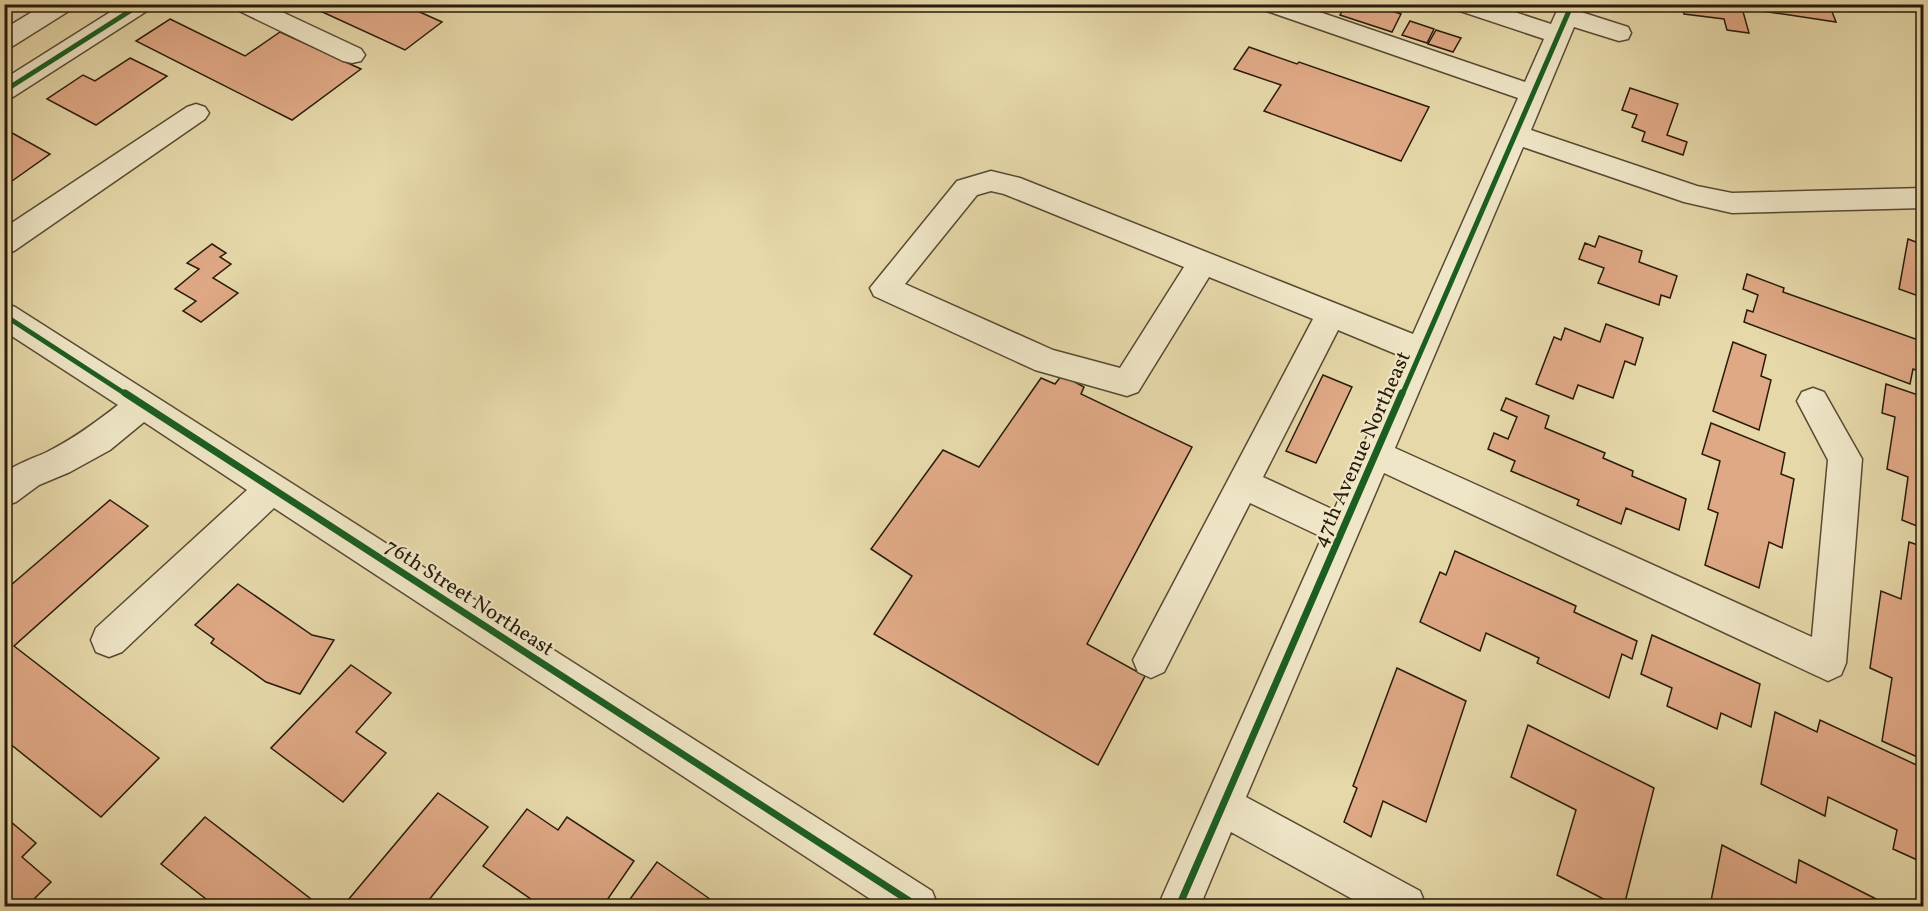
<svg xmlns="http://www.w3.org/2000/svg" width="1928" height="911" viewBox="0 0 1928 911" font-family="Vollkorn,serif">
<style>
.building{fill:#e0a986;stroke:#291b0a;stroke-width:1.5}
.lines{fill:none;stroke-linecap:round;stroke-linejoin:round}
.minor-casing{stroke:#584a32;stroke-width:3}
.minor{fill:#efe6c7;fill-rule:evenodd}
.cycleway-far1-casing{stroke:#efe6c7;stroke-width:8}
.cycleway-casing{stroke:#efe6c7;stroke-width:10}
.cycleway-far1{stroke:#1b5e20;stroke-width:5}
.cycleway{stroke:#1b5e20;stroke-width:7}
.labels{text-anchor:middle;stroke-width:4.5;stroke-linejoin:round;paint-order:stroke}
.street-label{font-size:21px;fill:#291b0a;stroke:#efe6c7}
</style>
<rect width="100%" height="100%" fill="#e6d8a9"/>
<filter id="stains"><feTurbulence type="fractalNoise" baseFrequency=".00333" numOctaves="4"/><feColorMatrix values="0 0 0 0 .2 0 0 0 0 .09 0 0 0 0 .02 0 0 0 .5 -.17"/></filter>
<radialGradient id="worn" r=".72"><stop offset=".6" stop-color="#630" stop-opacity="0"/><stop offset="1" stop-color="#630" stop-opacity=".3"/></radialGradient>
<g class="building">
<path d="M305 4H402L442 22 405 50Z"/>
<path d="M1346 4H1371L1401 14 1392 32 1340 15Z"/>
<path d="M1682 4H1836L1838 10 1831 9 1836 22 1742 8 1749 33 1727 30 1724 19 1684 14Z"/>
<path d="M170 19 245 56 280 32 361 69 292 120 136 41Z"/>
<path d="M1410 21 1434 29 1427 43 1402 35Z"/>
<path d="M1436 30 1461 38 1453 52 1428 44Z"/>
<path d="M1249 47 1297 64 1299 62 1429 107 1401 161 1264 111 1281 85 1234 69Z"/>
<path d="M130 58 167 76 96 125 47 99 83 75 95 81Z"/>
<path d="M1630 88 1678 104 1667 135 1687 142 1683 155 1642 141 1645 132 1632 127 1637 115 1622 110Z"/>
<path d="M5 129 50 154 12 181 4 177Z"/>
<path d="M1599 236 1642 251 1639 262 1677 276 1670 298 1661 295 1659 305 1598 283 1604 268 1579 259 1585 243 1595 247Z"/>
<path d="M1908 239 1924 245V298L1899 289Z"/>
<path d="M212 244 226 253 220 257 231 264 213 278 238 293 201 322 183 311 196 301 175 289 199 269 187 263Z"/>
<path d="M1747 274 1784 288 1783 292 1924 342V373L1913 369 1910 384 1744 322 1747 310 1753 312 1758 295 1743 289Z"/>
<path d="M1606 324 1643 338 1635 365 1625 361 1613 398 1578 385 1573 399 1536 384 1554 337 1561 340 1565 328 1600 342Z"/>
<path d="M1733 342 1766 355 1761 376 1771 380 1759 430 1713 411Z"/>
<path d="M1062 375 1084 387 1081 394 1192 447 1087 644 1145 676 1098 765 874 634 912 576 871 549 943 450 979 467 1041 378 1055 384Z"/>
<path d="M1323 375 1352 387 1316 463 1286 451Z"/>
<path d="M1886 384 1924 397V529L1902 520 1908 477 1887 469 1895 417 1882 413Z"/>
<path d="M1506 398 1549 416 1545 428 1605 453 1603 458 1633 471 1632 476 1686 499 1679 530 1626 508 1621 524 1577 505 1579 500 1511 471 1515 461 1488 449 1494 433 1508 439 1517 417 1501 410Z"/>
<path d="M1711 423 1785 453 1781 474 1794 479 1782 548 1769 542 1759 588 1705 565 1718 513 1708 509 1720 461 1702 454Z"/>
<path d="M110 500 148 526 14 646 159 758 101 817 4 739V591Z"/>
<path d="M1909 542 1924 547V760L1882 741 1892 678 1870 668 1881 591 1901 599Z"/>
<path d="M1455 551 1576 606 1574 612 1637 641 1632 659 1622 654 1609 698 1537 663 1539 658 1486 633 1480 651 1420 622 1440 572 1446 575Z"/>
<path d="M238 584 312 635 334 640 300 694 266 682 211 643 214 639 195 625Z"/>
<path d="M1652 635 1760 684 1751 727 1721 713 1717 729 1667 706 1672 688 1641 674Z"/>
<path d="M351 665 391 693 356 732 386 753 343 802 271 748Z"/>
<path d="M1397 668 1466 701 1426 822 1383 801 1371 837 1344 822 1357 788 1353 786Z"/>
<path d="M1775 712 1817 732 1820 720 1923 768 1924 863 1893 849 1897 830 1828 797 1825 816 1761 784Z"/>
<path d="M1528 725 1654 788 1624 906H1617L1557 875 1576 810 1511 777Z"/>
<path d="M438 793 488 827 424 906H343Z"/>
<path d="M527 809 558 830 567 817 634 861 603 906H541L483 866Z"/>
<path d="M4 816 36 843 22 857 51 882 27 906H4Z"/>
<path d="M205 817 320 906H215L161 864Z"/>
<path d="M1722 845 1796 883 1799 860 1890 906H1710Z"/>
<path d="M657 862 717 904 715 906H625Z"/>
</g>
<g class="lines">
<g class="minor-casing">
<g id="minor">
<path d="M45 4H75L72 9 13 46 4 48V29Z"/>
<path d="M123 4H153L150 9 13 97 4 100V79Z"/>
<path d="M232 4H265L361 49 365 55 361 61 352 63 343 61 235 9Z"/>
<path d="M1258 4H1296L1525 82 1544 39 1454 9 1451 4H1490L1551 24 1560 4H1584L1581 12 1628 27 1631 33 1628 39 1619 41 1574 27 1531 130 1697 186 1732 193 1924 188V208L1732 213 1684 202 1523 147 1395 448 1812 637 1828 460 1797 401 1802 392 1813 388 1824 392 1862 459 1846 663 1841 675 1828 681 1815 675 1384 473 1246 797 1420 891 1426 906H1365L1231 832 1200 906H1158L1322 537 1250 503 1164 672 1151 678 1138 672 1133 660 1313 319 1209 277 1138 392 1127 396 1035 370 874 296 870 288 957 181 991 171 1020 178 1413 334 1518 98 1261 9ZM991 191 1004 194 1184 267 1120 368 1053 350 905 284 977 195ZM1338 330 1403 357 1334 510 1263 477Z"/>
<path d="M196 104 205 107 209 113 205 119 14 251 4 254V228L187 107Z"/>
<path d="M4 303 15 307 932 891 938 906H881L274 508 122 652 109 657 96 652 91 640 96 628 247 490 144 422 110 450 70 472 39 485 16 502 4 506V473C18 463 32 459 47 452 73 439 95 423 118 405L4 331Z"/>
</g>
</g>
<use href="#minor" class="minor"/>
<g class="cycleway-far1-casing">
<g id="cycleway-far1">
<path d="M4 91 141 4"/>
<path d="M4 315 127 395"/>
<path d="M1402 395 1572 4"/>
</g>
</g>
<g class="cycleway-casing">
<g id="cycleway">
<path d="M125 393 917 906"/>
<path d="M1179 906 1402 393"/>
</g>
</g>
<use href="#cycleway-far1" class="cycleway-far1"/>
<use href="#cycleway" class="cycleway"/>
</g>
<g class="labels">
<g class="street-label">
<text transform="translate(1361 449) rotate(-66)" y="7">47th Avenue Northeast</text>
<text transform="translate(470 597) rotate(33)" y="7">76th Street Northeast</text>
</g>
</g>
<rect width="1928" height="911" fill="none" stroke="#e6d8a9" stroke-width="24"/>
<rect x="6" y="6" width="1916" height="899" fill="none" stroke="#291b0a" stroke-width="3"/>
<rect x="12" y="12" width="1904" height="887" fill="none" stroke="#291b0a" stroke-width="1.5"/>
<rect width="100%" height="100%" filter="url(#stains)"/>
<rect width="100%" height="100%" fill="url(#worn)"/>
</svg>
